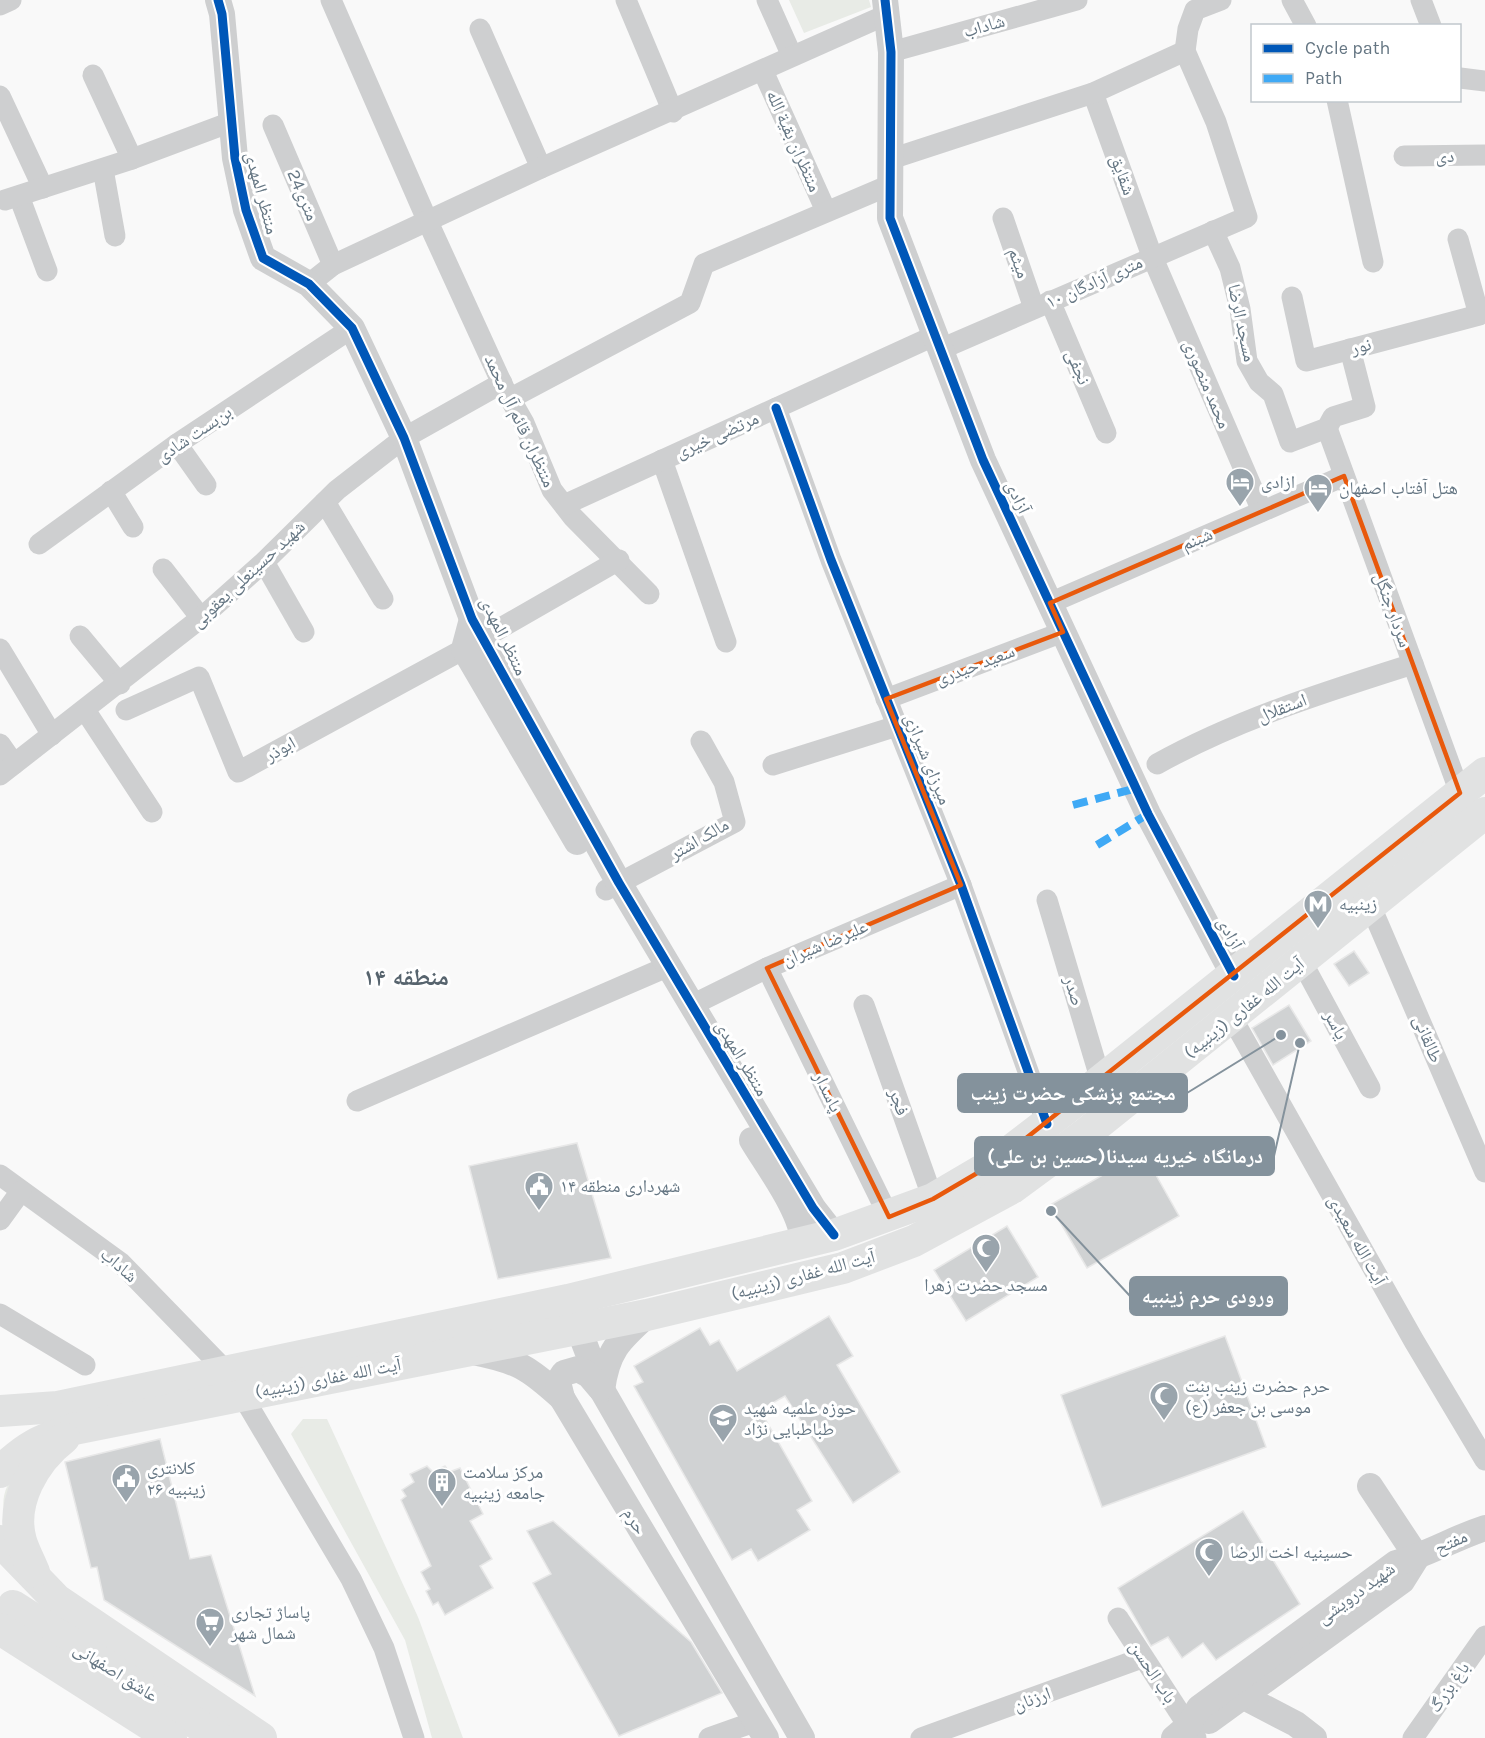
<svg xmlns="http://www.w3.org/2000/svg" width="1485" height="1738" viewBox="0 0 1485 1738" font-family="Karla,'Noto Naskh Arabic',sans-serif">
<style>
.green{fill:#e8ebe6}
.building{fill:#d0d2d3;stroke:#e8e8e8;stroke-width:1.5}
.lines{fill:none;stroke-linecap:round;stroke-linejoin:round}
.minor{stroke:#cecfd0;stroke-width:21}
.tertiary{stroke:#cecfd0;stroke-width:26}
.primary{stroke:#e1e2e2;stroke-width:32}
.quiet{stroke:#3fa9f5;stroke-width:8;stroke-dasharray:15 8;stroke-linecap:butt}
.cycleway-casing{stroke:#fff;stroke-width:13}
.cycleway{stroke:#0057b8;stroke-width:9}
.marked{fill:none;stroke:#e8590c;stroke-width:4.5;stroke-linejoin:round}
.labels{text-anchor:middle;stroke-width:6;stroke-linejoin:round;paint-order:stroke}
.street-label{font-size:18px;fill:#657683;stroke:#fff}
.poi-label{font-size:18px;fill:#657683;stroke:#fff;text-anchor:start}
.district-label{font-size:24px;font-weight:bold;fill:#57646e;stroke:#fff}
.leader{fill:none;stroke:#84929c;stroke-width:2}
.callout-dot{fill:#84929c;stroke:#fff;stroke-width:2}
.callout{fill:#84929c;stroke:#84929c;stroke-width:2}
.callout-label{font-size:20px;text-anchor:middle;font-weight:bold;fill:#fff}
</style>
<rect width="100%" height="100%" fill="#f9f9f9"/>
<g class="green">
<path d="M789 0H869L871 7 804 33Z"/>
<path d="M303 1419H327L418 1617 463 1738H432L405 1640 291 1434Z"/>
<path d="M21 1466 8 1530C0 1501 1 1490 21 1466Z"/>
</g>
<g class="building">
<path d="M1354 951 1369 973 1349 986 1334 964Z"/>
<path d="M1289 1005 1311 1041 1273 1065 1252 1028Z"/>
<path d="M577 1143 611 1258 498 1279 469 1166Z"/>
<path d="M1143 1152 1179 1216 1087 1268 1050 1205Z"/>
<path d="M1007 1226 1038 1277 966 1321 934 1270Z"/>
<path d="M829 1316 853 1356 837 1365 900 1472 853 1503 785 1396 760 1410 812 1501 797 1510 810 1530 758 1561 751 1549 732 1560 634 1386 643 1382 634 1366 700 1328 710 1345 719 1340 737 1371Z"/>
<path d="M1225 1336 1266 1447 1102 1507 1061 1395Z"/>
<path d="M160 1439 190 1559 211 1555 255 1696 104 1600 97 1567 91 1568 65 1462Z"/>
<path d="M427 1466 433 1472 445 1466 449 1472 460 1468 483 1514 470 1521 492 1559 480 1566 493 1588 445 1615 438 1602 433 1605 426 1591 430 1589 421 1572 431 1566 401 1500 406 1496 402 1490 414 1482 410 1474Z"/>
<path d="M1243 1511 1300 1604 1216 1660 1203 1643 1182 1658 1168 1637 1151 1646 1118 1588Z"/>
<path d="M553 1521 691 1642 722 1693 619 1736 533 1583 551 1574 527 1531Z"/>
</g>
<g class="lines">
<g class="minor">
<path d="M331 0 428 222 504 388 524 423 552 490 573 517 649 594"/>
<path d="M626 0 673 112"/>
<path d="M767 0 792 56"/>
<path d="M1292 0 1306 26"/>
<path d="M1421 0 1431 26"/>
<path d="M0 5 11 0"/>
<path d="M480 29 541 168"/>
<path d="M891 52 1077 0"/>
<path d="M763 71 826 211"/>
<path d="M93 75 132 159"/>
<path d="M1460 78 1485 81"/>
<path d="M1093 93 1152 256 1262 511"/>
<path d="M0 96 43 188"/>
<path d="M1337 100 1373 262"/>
<path d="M273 125 333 265"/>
<path d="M1404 156 1485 155"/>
<path d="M891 159 1093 93 1185 51"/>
<path d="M103 169 115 236"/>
<path d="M19 196 47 271"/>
<path d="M5 200 132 159 231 122"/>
<path d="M1003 218 1034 308"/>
<path d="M1213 231 1230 268 1240 309 1247 361 1259 382 1273 394 1290 442 1327 428 1333 417 1365 407 1350 349"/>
<path d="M309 284 333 265 541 168 888 14"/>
<path d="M1292 297 1306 361 1479 315 1458 239"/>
<path d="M1050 301 1106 433"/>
<path d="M941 349 1247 217 1216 122 1185 51 1188 29 1195 10 1221 0"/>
<path d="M511 398 690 303 704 264 890 185"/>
<path d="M776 408 831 560 961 885 1047 1124"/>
<path d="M1327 428 1460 793"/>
<path d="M177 444 206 485"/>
<path d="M662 460 726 642"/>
<path d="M111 491 133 527"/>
<path d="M325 502 383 599"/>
<path d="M564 505 936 335"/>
<path d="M39 544 177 444 352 328"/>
<path d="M264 562 304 632"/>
<path d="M163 569 201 618"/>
<path d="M1050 603 1344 476"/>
<path d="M80 636 120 684"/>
<path d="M0 649 52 735"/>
<path d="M886 699 1063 632"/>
<path d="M85 710 152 812"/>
<path d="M126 710 199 677 238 772 464 649 619 560"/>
<path d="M0 744 14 764"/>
<path d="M1157 764C1238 719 1325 692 1413 664"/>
<path d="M773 765 897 726"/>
<path d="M0 775 201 618 264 562 337 490 404 438 502 383"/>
<path d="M606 890 735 822 724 782 701 741"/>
<path d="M1047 900 1101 1081"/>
<path d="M1371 907 1485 1172"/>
<path d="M1302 962 1370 1088"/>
<path d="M767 968 889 1217"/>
<path d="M692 1005 767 968 961 885"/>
<path d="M864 1005 933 1199"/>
<path d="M1232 1018 1414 1341 1485 1460"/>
<path d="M357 1101 669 966"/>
<path d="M0 1175 121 1263 225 1370"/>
<path d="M0 1220 21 1191"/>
<path d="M0 1314 85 1365"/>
<path d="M242 1395 351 1579 384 1648 414 1738"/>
<path d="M1118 1618 1196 1738"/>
<path d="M709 1738 757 1721"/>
<path d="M921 1738 1142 1658"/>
<path d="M1413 1738 1485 1636"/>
</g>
<g class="tertiary">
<path d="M218 0 222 14 235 158 246 210 263 258 309 284 352 328 404 438 472 619 619 883 813 1208 834 1235"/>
<path d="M885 0 891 52 890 218 983 460 1148 814 1234 976"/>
<path d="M472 619 464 649 577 842"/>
<path d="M752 1140C768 1167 804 1214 803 1244"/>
<path d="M572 1311 602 1390 802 1738"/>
<path d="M473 1352C518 1361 528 1367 562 1398L766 1738"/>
<path d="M602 1390C607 1351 619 1340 647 1315"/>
<path d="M562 1398 558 1382 564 1373 578 1369 589 1375 600 1388"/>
<path d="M1370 1486 1417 1557"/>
<path d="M1244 1697 1296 1724 1314 1738"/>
<path d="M1209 1721 1402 1581 1417 1557"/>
<path d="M1174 1738 1188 1726 1199 1708 1396 1563C1427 1555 1454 1538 1485 1528"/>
</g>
<g class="primary">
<path d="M0 1411 58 1407 568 1300 834 1235 933 1199 996 1162 1064 1110 1485 773"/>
<path d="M0 1472C26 1446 40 1440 74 1429L647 1315 843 1268 914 1241 1012 1188 1084 1135 1485 813"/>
<path d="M0 1541 57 1600 261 1738"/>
<path d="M34 1572C30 1562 24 1551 21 1541 10 1503 34 1461 64 1438"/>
<path d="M13 1606 219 1738"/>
<path d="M0 1629 171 1738"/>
</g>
<g class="quiet">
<path d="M1073 805 1137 788"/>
<path d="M1097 845 1148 814"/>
</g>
<g class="cycleway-casing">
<g id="cycleway">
<path d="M218 0 222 14 235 158 246 210 263 258 309 284 352 328 404 438 472 619 619 883 813 1208 834 1235"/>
<path d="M885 0 891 52 890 218 983 460 1148 814 1234 976"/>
<path d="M776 408 831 560 961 885 1047 1124"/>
</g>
</g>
<use href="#cycleway" class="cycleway"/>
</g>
<path class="marked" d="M1344 476 1460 793 996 1162 933 1199 889 1217 767 968 961 885 886 699 1063 632 1050 603Z"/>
<defs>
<g id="hotel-pin" transform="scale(1.5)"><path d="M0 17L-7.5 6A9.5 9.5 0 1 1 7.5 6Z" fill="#99a4ac" stroke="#fff"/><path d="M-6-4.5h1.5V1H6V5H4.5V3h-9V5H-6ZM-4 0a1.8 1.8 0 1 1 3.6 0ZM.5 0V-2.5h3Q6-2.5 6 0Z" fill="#fff"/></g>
<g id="metro-pin" transform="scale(1.5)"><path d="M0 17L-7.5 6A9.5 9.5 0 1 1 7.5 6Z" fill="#99a4ac" stroke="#fff"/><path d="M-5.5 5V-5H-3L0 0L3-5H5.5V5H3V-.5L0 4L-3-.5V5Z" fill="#fff"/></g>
<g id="civic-pin" transform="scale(1.5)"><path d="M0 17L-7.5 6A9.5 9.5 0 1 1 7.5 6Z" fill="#99a4ac" stroke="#fff"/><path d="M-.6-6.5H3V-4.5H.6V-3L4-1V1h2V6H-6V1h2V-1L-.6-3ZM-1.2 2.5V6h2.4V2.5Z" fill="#fff"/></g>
<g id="mosque-pin" transform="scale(1.5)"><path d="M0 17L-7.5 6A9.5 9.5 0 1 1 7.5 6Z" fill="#99a4ac" stroke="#fff"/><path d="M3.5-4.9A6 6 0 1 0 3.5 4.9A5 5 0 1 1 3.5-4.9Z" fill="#fff"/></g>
<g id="school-pin" transform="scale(1.5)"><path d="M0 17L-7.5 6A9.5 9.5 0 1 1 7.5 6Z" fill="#99a4ac" stroke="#fff"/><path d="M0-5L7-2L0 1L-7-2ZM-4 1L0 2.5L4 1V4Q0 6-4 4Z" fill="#fff"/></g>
<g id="building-pin" transform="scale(1.5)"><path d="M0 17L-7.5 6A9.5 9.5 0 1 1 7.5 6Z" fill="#99a4ac" stroke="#fff"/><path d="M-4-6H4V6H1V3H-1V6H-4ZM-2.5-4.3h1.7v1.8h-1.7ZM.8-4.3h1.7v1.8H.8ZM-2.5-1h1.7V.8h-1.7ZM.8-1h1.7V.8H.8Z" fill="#fff"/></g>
<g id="supermarket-pin" transform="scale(1.5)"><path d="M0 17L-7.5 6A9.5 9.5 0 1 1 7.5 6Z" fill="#99a4ac" stroke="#fff"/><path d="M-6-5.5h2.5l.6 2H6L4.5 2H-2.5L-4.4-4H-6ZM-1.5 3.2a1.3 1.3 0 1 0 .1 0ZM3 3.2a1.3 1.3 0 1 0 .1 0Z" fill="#fff"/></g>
</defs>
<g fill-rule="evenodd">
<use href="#hotel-pin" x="1240" y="482"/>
<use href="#hotel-pin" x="1318" y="488"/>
<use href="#metro-pin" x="1318" y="904"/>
<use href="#civic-pin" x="539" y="1186"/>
<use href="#mosque-pin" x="986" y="1248"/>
<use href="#mosque-pin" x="1164" y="1396"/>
<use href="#school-pin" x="723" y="1418"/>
<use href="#civic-pin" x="126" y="1478"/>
<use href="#building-pin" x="442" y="1482"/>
<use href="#mosque-pin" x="1209" y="1552"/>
<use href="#supermarket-pin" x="210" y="1622"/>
</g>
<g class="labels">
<g class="street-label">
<text transform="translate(984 26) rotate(-16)" y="6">شاداب</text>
<text transform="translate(794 141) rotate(66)" y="6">منتظران بقیة الله</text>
<text transform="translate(1445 156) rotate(-1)" y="6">دی</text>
<text transform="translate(1123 175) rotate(70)" y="6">شقایق</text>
<text transform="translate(262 193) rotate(75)" y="6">منتظر المهدی</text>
<text transform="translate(303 195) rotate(67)" y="6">24متری</text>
<text transform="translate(1019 263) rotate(71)" y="6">میثم</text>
<text transform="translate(1094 282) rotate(-24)" y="6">۱۰ متری آزادگان</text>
<text transform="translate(1242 323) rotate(78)" y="6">مسجد الرضا</text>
<text transform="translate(1361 346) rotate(-15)" y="6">نور</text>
<text transform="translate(1078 367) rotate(67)" y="6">نجفی</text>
<text transform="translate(1207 384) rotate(67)" y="6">محمد منصوری</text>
<text transform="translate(520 421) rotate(65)" y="6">منتظران قائم آل محمد</text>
<text transform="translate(194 434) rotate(-34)" y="6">بن‌بست شادی</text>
<text transform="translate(717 435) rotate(-24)" y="6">مرتضی خیری</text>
<text transform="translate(1018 497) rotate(65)" y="6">آزادی</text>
<text transform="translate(1197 539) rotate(-23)" y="6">شبنم</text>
<text transform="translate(248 574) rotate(-43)" y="6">شهید حسینعلی یعقوبی</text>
<text transform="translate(1393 610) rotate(70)" y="6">سردار جنگل</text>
<text transform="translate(504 636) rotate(64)" y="6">منتظر المهدی</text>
<text transform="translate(975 665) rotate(-21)" y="6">سعید حیدری</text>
<text transform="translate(1282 708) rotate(-21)" y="6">استقلال</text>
<text transform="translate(280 749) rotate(-29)" y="6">ابوذر</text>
<text transform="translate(928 759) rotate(68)" y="6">میرزای شیرازی</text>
<text transform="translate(699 839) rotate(-30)" y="6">مالک اشتر</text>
<text transform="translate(1230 933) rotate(62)" y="6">آزادی</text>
<text transform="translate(825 943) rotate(-23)" y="6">علیرضا شیران</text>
<text transform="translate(1074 991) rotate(73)" y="6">صدر</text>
<text transform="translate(1244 1008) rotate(-39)" y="6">آیت الله غفاری (زینبیه)</text>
<text transform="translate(1336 1025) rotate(62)" y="6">یاسر</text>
<text transform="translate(1428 1039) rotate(68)" y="6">طالقانی</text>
<text transform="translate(742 1058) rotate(59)" y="6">منتظر المهدی</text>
<text transform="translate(828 1092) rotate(64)" y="6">پاسدار</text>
<text transform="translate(899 1102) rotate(70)" y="6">فجر</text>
<text transform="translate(1357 1240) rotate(61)" y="6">آیت الله سعیدی</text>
<text transform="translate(119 1265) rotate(41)" y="6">شاداب</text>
<text transform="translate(803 1275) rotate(-15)" y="6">آیت الله غفاری (زینبیه)</text>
<text transform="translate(328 1378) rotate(-11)" y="6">آیت الله غفاری (زینبیه)</text>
<text transform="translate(635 1521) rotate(59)" y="6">حرم</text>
<text transform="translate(1451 1542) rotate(-24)" y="6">مفتح</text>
<text transform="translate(1356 1593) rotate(-36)" y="6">شهید درویشی</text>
<text transform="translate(116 1672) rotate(32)" y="6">عاشق اصفهانی</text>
<text transform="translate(1153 1672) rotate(57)" y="6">باب الحسن</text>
<text transform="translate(1449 1687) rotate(-55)" y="6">باغ بزرگ</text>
<text transform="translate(1032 1699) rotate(-20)" y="6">ارزنان</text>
</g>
<g class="poi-label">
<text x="1261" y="488">ازادی</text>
<text x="1339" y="494">هتل آفتاب اصفهان</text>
<text x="1339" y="910">زینبیه</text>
<text x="560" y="1192">شهرداری منطقه ۱۴</text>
<text x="986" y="1291" text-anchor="middle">مسجد حضرت زهرا</text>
<text x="1185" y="1392">حرم حضرت زینب بنت<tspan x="1185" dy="21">موسی بن جعفر (ع)</tspan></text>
<text x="744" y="1414">حوزه علمیه شهید<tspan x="744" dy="21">طباطبایی نژاد</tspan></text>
<text x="147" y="1474">کلانتری<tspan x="147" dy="21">۲۶ زینبیه</tspan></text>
<text x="463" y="1478">مرکز سلامت<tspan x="463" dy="21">جامعه زینبیه</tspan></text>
<text x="1230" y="1558">حسینیه اخت الرضا</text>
<text x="231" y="1618">پاساژ تجاری<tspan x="231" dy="21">شمال شهر</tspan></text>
</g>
<g class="district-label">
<text x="406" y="985">منطقه ۱۴</text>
</g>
</g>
<path class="leader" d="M1281 1035L1187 1093M1300 1043L1274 1156M1051 1211L1130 1296"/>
<g class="callout-dot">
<circle cx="1281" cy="1035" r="6"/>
<circle cx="1300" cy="1043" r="6"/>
<circle cx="1051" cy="1211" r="6"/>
</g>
<g class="callout">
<rect x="958" y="1074" width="229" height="38" rx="6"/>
<rect x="975" y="1137" width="299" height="38" rx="6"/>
<rect x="1130" y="1277" width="157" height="38" rx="6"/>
</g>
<g class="callout-label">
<text x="1073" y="1100">مجتمع پزشکی حضرت زینب</text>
<text x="1125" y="1163">درمانگاه خیریه سیدنا(حسین بن علی)</text>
<text x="1208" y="1303">ورودی حرم زینبیه</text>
</g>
<rect x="1251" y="24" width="210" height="78" fill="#ffffff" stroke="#c1c8cd" stroke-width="1.5"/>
<rect x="1263" y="44" width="30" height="9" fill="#0057b8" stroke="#c1c8cd" stroke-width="1.5"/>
<text x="1305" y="54" font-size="18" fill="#657683">Cycle path</text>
<rect x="1263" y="74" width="30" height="9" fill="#3fa9f5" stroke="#c1c8cd" stroke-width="1.5"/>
<text x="1305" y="84" font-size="18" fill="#657683">Path</text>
</svg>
